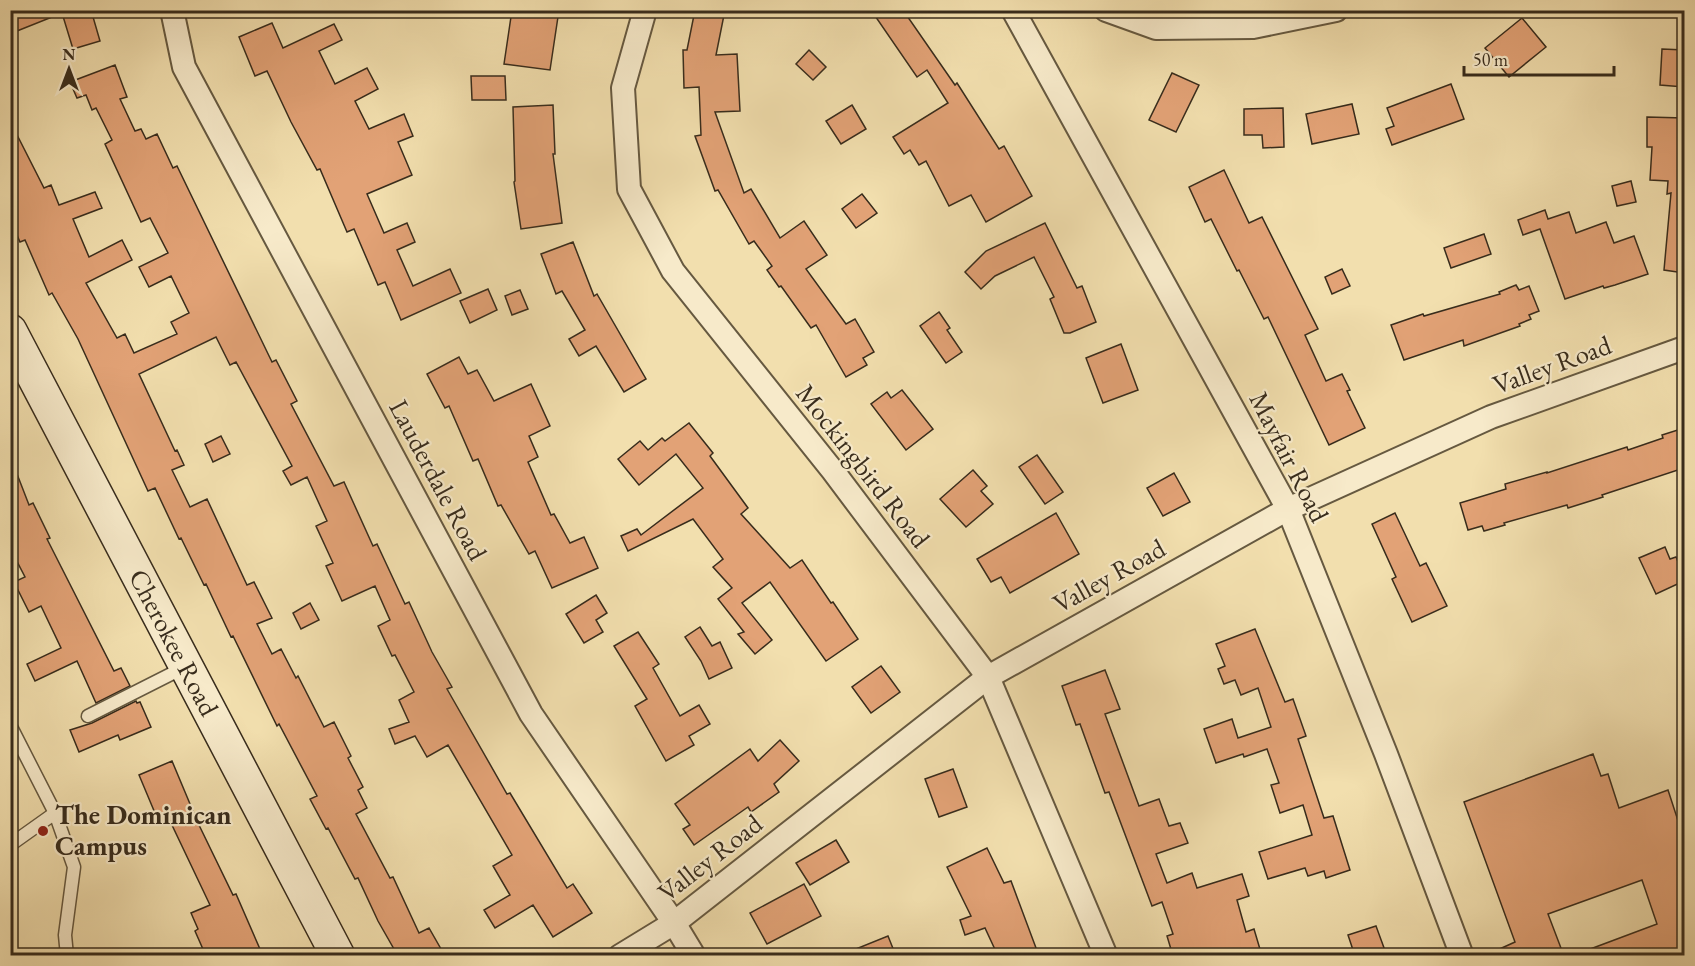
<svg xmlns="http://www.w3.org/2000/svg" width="1695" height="966" viewBox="0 0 1695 966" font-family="'EB Garamond',serif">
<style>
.building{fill:#e2a276;stroke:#382c1c;stroke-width:1.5}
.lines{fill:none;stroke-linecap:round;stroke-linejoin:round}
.lane-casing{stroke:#665940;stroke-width:15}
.street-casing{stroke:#665940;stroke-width:26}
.secondary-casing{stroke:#382c1c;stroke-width:36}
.lane{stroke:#f7eaca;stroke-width:12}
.street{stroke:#f7eaca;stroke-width:22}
.secondary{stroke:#f7eaca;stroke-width:33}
.poi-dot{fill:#8f2418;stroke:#f7eaca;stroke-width:2}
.labels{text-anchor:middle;stroke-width:4.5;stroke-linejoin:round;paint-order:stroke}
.street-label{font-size:27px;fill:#382c1c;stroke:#f7eaca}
.poi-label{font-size:27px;font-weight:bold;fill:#382c1c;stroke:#f7eaca;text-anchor:start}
</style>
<rect width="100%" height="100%" fill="#f2dfae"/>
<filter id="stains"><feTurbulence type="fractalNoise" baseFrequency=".00333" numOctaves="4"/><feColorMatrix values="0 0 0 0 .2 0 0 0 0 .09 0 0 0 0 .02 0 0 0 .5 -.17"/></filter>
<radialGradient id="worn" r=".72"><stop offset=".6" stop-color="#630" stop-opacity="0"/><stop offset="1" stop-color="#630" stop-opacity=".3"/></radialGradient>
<g class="building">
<path d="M10 10H91L100 41 73 49 62 13 17 31 10 17Z"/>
<path d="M512 10H559L550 70 504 64Z"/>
<path d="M695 10H725L716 55 737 54 740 111 715 112 744 193 751 189 780 238 804 221 827 255 806 269 846 324 855 319 874 352 863 358 867 365 846 377 816 325 811 328 781 286 779 287 767 270 772 266 754 241 749 244 718 190 715 191 695 136 701 135 699 87 684 88 683 50H687Z"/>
<path d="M871 10H903L955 85 957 83 999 149 1004 146 1032 196 986 222 971 195 949 206 926 161 919 165 910 150 904 154 893 137 948 103 927 70 917 77Z"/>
<path d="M1522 18 1546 47 1509 77 1485 48Z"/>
<path d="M272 23 283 48 334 24 342 40 319 51 335 84 367 68 378 89 355 101 369 129 404 114 413 136 398 142 412 175 367 194 384 233 407 223 415 242 397 250 413 286 450 269 461 293 401 320 385 282 378 285 354 229 347 232 320 169 317 170 291 122 267 71 255 76 239 37Z"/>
<path d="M1662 49 1684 50V87L1660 85Z"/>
<path d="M809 50 826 67 813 80 796 64Z"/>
<path d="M115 65 127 97 120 99 135 131 141 129 146 139 157 134 173 168 177 166 272 362 276 360 297 401 291 404 334 486 344 482 373 546 377 544 405 604 409 602 432 652 452 687 447 689 507 794 510 793 567 888 573 884 592 913 553 937 533 905 495 928 484 910 510 895 493 866 512 855 448 745 427 757 415 736 395 744 389 729 409 722 399 700 414 692 395 655 392 656 378 626 390 620 375 586 342 601 326 566 333 563 316 526 327 521 307 477 291 485 283 471 292 466 236 362 230 365 216 337 139 374 175 451 177 450 184 465 172 470 190 507 207 499 247 585 254 582 272 618 257 624 272 654 281 649 296 678 298 676 324 727 334 722 351 756 348 758 363 787 358 790 367 808 356 814 390 878 393 877 419 933 429 928 445 956H398L378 921 358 878 355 879 328 828 326 829 310 799 317 796 279 724 277 726 233 636 231 637 206 584 204 585 181 538 179 539 155 488 148 491 78 339 52 293 49 295 25 240 20 242 10 219V121L44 188 51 185 59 205 95 192 102 208 73 219 89 257 122 240 132 260 86 283 117 338 125 334 134 353 177 334 171 322 189 313 171 276 149 287 139 267 168 253 150 218 141 222 105 144 112 140 96 108 92 110 86 95 77 98 70 82Z"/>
<path d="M1172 73 1199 85 1176 132 1149 120Z"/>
<path d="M471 76H505L506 100H472Z"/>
<path d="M1451 84 1464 119 1392 145 1386 129 1394 126 1387 108Z"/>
<path d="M1352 104 1359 134 1312 144 1306 114Z"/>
<path d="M553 105 555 154H553L562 223 521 229 514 182 515 181 513 107Z"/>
<path d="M852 105 866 129 841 144 826 121Z"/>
<path d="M1283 108 1284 147 1263 148 1262 135H1244V109Z"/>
<path d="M1647 117 1684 118V273L1664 270 1671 193 1667 194 1668 181 1650 180 1652 147H1647Z"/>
<path d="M1224 170 1249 223 1262 217 1318 329 1305 335 1326 381 1342 374 1350 390 1347 391 1365 428 1329 445 1268 317 1264 319 1239 270 1237 271 1211 219 1205 222 1189 187Z"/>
<path d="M1631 181 1636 202 1617 206 1612 186Z"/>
<path d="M862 194 877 213 856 228 842 209Z"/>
<path d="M1545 210 1548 219 1569 212 1576 233 1606 222 1614 243 1634 236 1648 274 1615 285 1604 288 1603 286 1565 299 1540 229 1523 235 1518 220Z"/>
<path d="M1045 223 1077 288 1082 286 1096 322 1070 333H1064L1050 299 1054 297 1034 257 995 276 981 289 965 272 986 251Z"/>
<path d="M1484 234 1491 254 1451 268 1444 248Z"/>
<path d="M573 242 594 296 597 294 646 379 624 392 596 346 579 356 569 339 585 330 562 291 556 294 541 254Z"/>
<path d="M1342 269 1350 286 1332 294 1325 277Z"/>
<path d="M1516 285 1519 290 1529 286 1539 311 1529 315 1531 319 1519 324 1520 326 1464 346 1463 340 1404 360 1391 325 1423 314 1424 316 1500 294 1499 292Z"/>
<path d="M488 289 497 310 470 323 460 301Z"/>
<path d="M520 290 528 309 512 315 505 296Z"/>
<path d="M939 312 950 328 947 330 962 352 946 363 920 326Z"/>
<path d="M1121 344 1138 390 1103 403 1086 358Z"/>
<path d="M459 357 468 374 477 370 494 401 531 384 550 426 529 436 538 457 528 462 551 515 554 514 570 543 584 537 598 568 552 588 535 551 529 554 501 505 498 506 478 459 473 461 449 406 445 408 427 374Z"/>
<path d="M902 390 933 429 906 450 871 404 887 392 891 398Z"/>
<path d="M689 423 713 453 710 456 748 508 741 514 790 568 802 560 831 603 833 602 858 639 826 661 770 582 742 603 772 640 755 654 738 634 744 632 718 599 732 588 713 567 723 559 693 519 628 551 621 536 637 529 641 535 703 488 676 454 639 485 618 459 640 441 648 450 662 438 665 441Z"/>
<path d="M1684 428V468L1602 495 1603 497 1568 508 1567 505 1504 523 1505 525 1484 531 1482 526 1468 530 1460 503 1506 489 1505 484 1547 472V473L1627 447 1628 450 1663 438 1662 435Z"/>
<path d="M221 436 230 454 213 462 205 444Z"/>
<path d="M1037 455 1063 492 1045 504 1019 467Z"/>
<path d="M10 461H12L29 505 33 503 50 538 47 539 114 671 121 668 130 686 96 703 77 661 35 681 27 664 61 648 41 606 29 612 14 582 25 577 10 548Z"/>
<path d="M973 470 987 486 981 491 993 504 966 527 940 499Z"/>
<path d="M1174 473 1190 502 1163 516 1147 488Z"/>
<path d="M1056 513 1079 554 1010 593 1001 577 991 582 977 559Z"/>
<path d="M1395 513 1420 566 1426 563 1447 606 1412 622 1392 579 1396 577 1372 524Z"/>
<path d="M1665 547 1670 559 1676 557 1684 576V581L1656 594 1639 558Z"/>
<path d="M596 595 607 613 596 620 603 632 584 643 566 614Z"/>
<path d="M310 603 319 620 301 629 293 613Z"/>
<path d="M700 627 712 646 720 642 732 668 709 679 701 661 685 637Z"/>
<path d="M1255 629 1285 702 1293 699 1306 736 1298 739 1324 818 1333 816 1350 870 1326 878 1324 871 1308 876 1305 868 1268 879 1259 852 1312 835 1303 805 1280 813 1271 785 1279 783 1267 749 1244 757 1243 754 1216 763 1204 729 1232 719 1238 738 1271 727 1258 688 1241 695 1235 680 1224 684 1218 669 1225 666 1216 644Z"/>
<path d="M638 632 659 664 653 668 680 716 699 705 710 724 689 736 694 745 666 761 635 706 647 699 614 646Z"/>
<path d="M881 666 900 692 871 713 852 687Z"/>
<path d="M1105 670 1120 709 1105 714 1139 806 1159 799 1169 826 1180 823 1188 843 1156 854 1167 883 1192 873 1197 888 1242 874 1249 896 1237 900 1246 932 1254 929 1262 956H1173L1167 936 1173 934 1162 902 1152 906 1109 792 1105 793 1080 724 1076 725 1062 686Z"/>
<path d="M136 701 137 703 140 702 151 727 120 740 118 735 79 752 70 730 92 723Z"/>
<path d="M780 740 799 761 774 784 779 792 751 812 748 807 694 845 683 829 690 825 675 804 750 749 758 761Z"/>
<path d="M1593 754 1601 776 1608 774 1619 808 1668 790 1684 839V956H1578L1577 954 1657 924 1642 880 1548 914 1564 956H1484L1515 942 1464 802Z"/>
<path d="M172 761 198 823 233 895 236 894 263 956H206L195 931 198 929 191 913 210 905 170 821 160 825 139 775Z"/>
<path d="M953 769 967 807 939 817 925 779Z"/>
<path d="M836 840 849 862 810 885 796 863Z"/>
<path d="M987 848 1004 883 1011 881 1039 956H998L985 928 965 935 960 920 971 916 947 867Z"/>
<path d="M804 884 821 916 767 944 750 913Z"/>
<path d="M1376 926 1387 956H1355L1348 935Z"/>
<path d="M888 936 896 956H842L841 955Z"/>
</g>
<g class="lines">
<g class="lane-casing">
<g id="lane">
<path d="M88 716 185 667"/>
<path d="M10 725 55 813 74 867 65 935 67 956"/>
<path d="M10 845 55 813"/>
</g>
</g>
<g class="street-casing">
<g id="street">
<path d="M172 10 184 67 531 714 674 923 694 956"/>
<path d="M645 10 623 88 629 189 673 271 833 471 988 677 1106 956"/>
<path d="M1013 10 1288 509 1386 754 1462 956"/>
<path d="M1106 10 1156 28 1253 27 1336 10"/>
<path d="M620 956 674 923 988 677 1288 509 1491 417 1684 348"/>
</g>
</g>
<g class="secondary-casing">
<g id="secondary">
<path id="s1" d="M10 331 338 956"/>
</g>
</g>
<use href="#lane" class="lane"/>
<use href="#street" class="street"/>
<use href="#secondary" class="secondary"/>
</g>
<circle class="poi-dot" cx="43" cy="831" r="6"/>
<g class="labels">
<g class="street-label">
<text transform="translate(1552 365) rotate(-20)" y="9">Valley Road</text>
<text transform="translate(1289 457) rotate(63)" y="9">Mayfair Road</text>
<text transform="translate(863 466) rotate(52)" y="9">Mockingbird Road</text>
<text transform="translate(438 480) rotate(62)" y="9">Lauderdale Road</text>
<text transform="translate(1109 576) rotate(-29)" y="9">Valley Road</text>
<text dy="9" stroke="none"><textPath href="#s1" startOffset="352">Cherokee Road</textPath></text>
<text transform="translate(710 858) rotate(-38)" y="9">Valley Road</text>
</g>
<g class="poi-label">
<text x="55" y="824">The Dominican<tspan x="55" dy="31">Campus</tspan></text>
</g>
</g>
<rect width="1695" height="966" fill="none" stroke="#f2dfae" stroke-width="36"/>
<rect x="12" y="12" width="1671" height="942" fill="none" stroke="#382c1c" stroke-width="3"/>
<rect x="18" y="18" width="1659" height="930" fill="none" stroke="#382c1c" stroke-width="1.5"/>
<g transform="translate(69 69)" stroke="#f7eaca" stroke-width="4.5" paint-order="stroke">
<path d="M0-4.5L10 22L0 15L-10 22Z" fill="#382c1c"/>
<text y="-9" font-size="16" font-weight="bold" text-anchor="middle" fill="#382c1c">N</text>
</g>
<path d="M1464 66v9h150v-9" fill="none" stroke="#382c1c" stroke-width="3"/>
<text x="1473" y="66" font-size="18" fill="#382c1c" stroke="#f7eaca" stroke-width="4.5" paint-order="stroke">50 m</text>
<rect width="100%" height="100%" filter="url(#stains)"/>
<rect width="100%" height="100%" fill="url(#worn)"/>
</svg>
